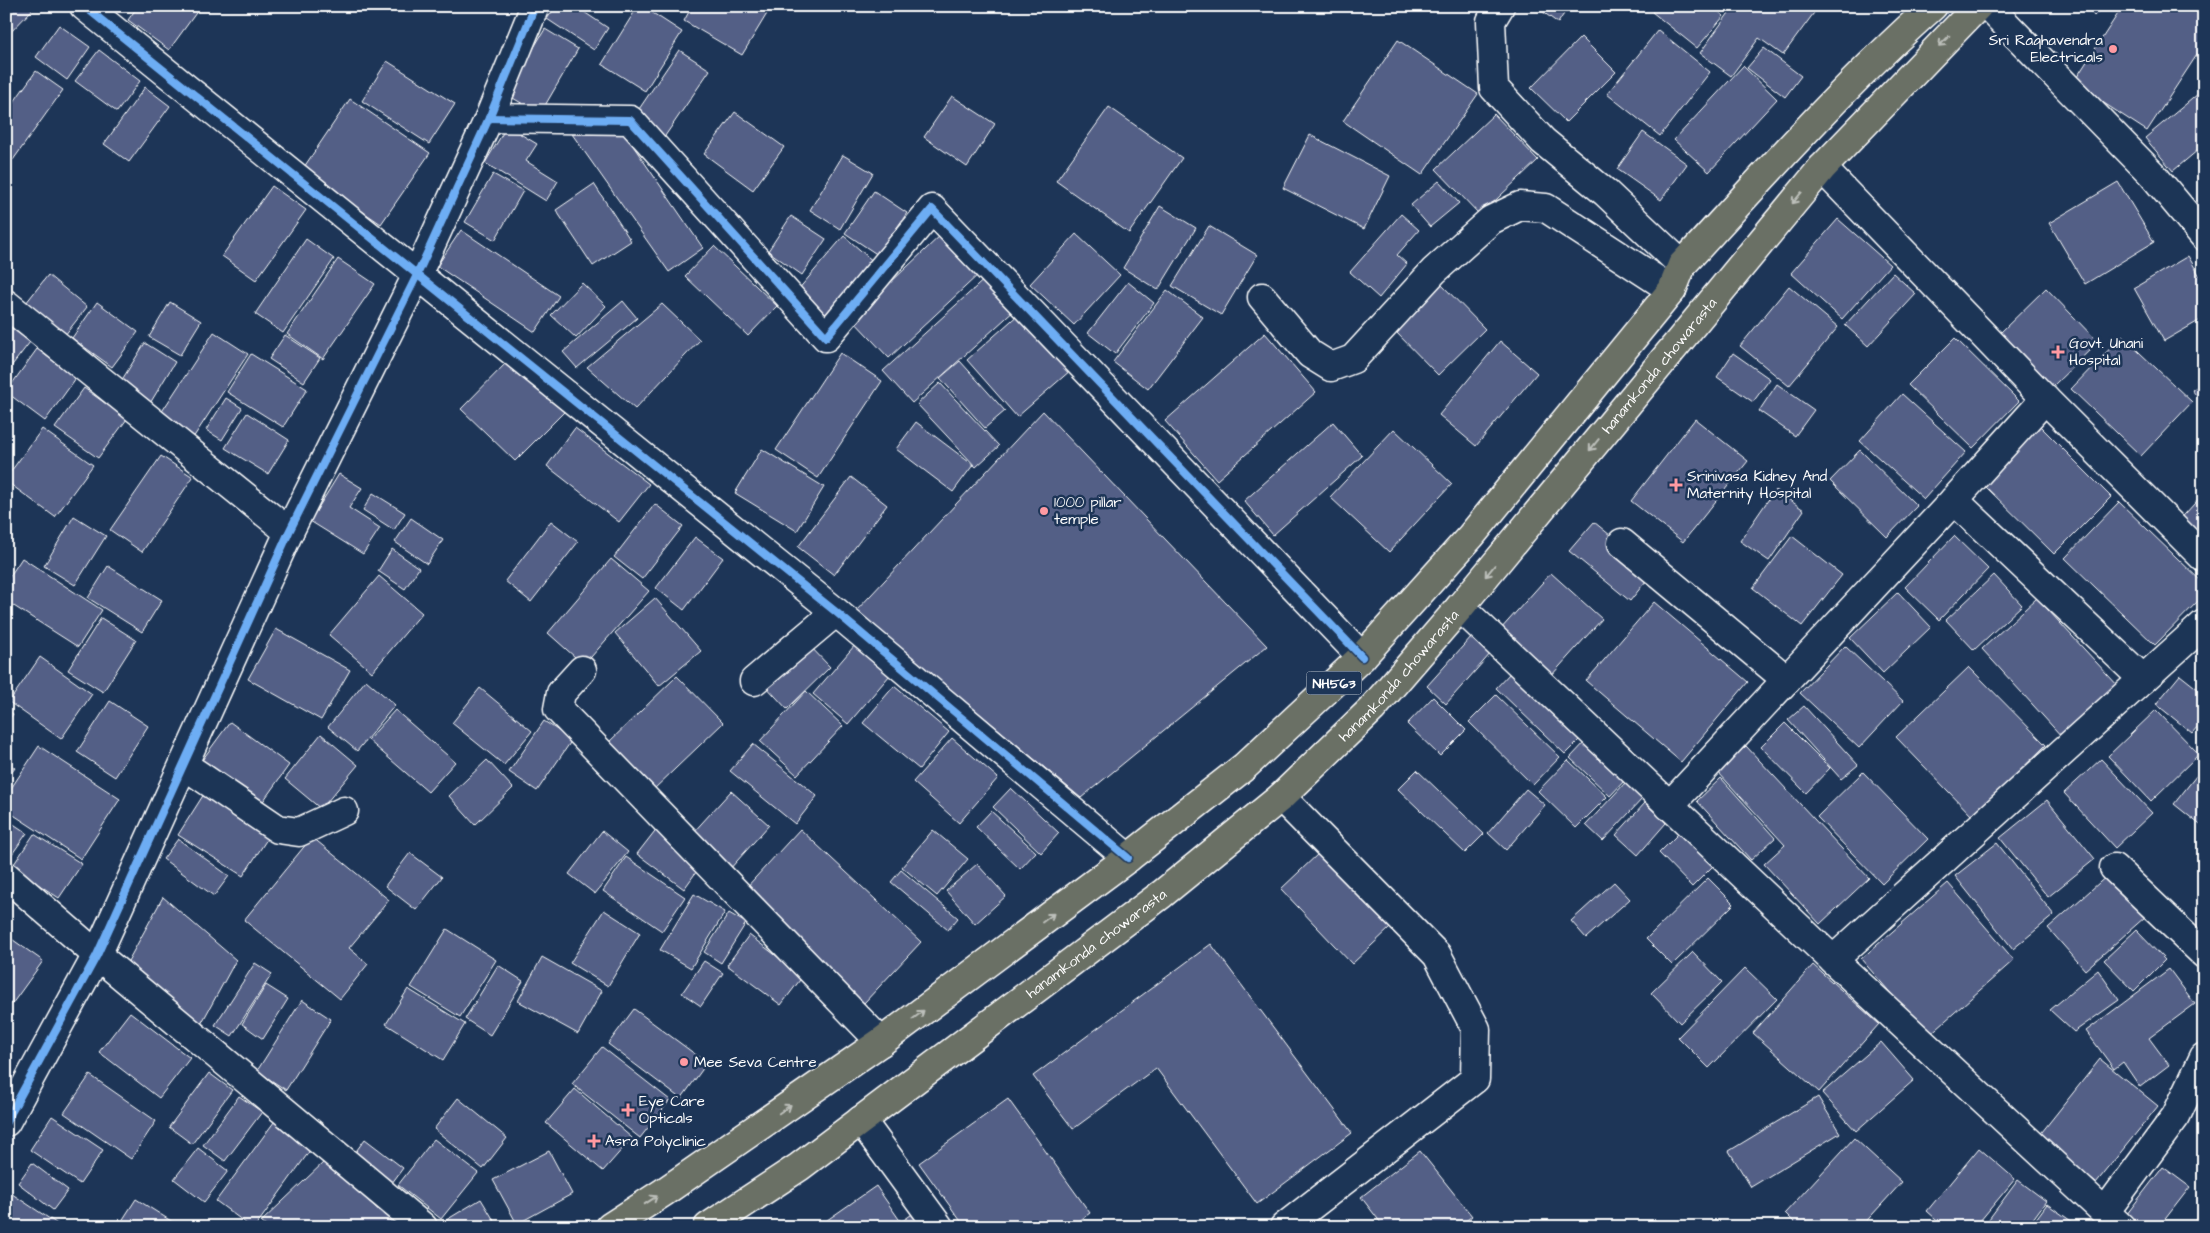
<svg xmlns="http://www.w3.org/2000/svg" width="2210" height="1233" viewBox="0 0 2210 1233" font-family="'Architects Daughter',sans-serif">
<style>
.building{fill:#525f86;stroke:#fff}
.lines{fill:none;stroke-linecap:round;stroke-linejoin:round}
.minor-casing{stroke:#fff;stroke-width:31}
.highway-casing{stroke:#fff;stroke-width:31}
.minor{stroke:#1d3557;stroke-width:28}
.highway{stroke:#6b7065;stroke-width:28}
.cycleway-casing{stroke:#1d3557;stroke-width:11}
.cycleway{stroke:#6dadf4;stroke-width:8}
.oneway{stroke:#bcbfba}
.poi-dot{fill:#ff9aa2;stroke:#1d3557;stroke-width:2}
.labels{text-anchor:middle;stroke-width:5;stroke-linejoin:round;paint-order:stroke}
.shield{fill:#1d3557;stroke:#bbc2cd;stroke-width:1}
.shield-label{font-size:14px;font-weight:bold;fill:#fff}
.poi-label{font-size:15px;fill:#fff;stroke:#1d3557;text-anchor:start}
.street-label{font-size:15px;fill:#fff;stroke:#1d3557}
</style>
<rect width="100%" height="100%" fill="#1d3557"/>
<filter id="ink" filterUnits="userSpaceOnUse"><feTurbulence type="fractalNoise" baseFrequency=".02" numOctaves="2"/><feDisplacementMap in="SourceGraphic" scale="10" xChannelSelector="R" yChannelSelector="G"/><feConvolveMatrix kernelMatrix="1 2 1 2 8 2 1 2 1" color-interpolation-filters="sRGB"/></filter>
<g filter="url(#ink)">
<g class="building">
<path d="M6 6H28L32 10 6 37Z"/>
<path d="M138 6H201L169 50 128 20Z"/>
<path d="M556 6H575L608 28 594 50 547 19Z"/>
<path d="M638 6H642L682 32 645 91 602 64Z"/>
<path d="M692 6H759L768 12 742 55 684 21Z"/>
<path d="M1535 6H1569L1558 23Z"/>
<path d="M1656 6H1711L1724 16 1697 48 1652 12Z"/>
<path d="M1726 6H1819L1783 55 1759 38 1731 76 1700 53 1731 10Z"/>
<path d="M2087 6H2104L2094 16Z"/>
<path d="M2123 6H2204V44L2147 131 2073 83Z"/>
<path d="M59 25 90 47 67 80 36 57Z"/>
<path d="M545 29 578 49 540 114 506 94Z"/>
<path d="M1658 30 1710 72 1660 136 1607 94Z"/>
<path d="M1581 37 1616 72 1566 122 1531 88Z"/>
<path d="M1398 40 1478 94 1422 175 1343 121Z"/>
<path d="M1764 48 1801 76 1785 97 1747 68Z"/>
<path d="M99 50 140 81 117 112 75 81Z"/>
<path d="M679 50 710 70 665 136 635 115Z"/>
<path d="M387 61 455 104 429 144 362 101Z"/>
<path d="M1743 66 1777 99 1709 172 1674 140Z"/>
<path d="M36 71 63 90 13 160 6 155V113Z"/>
<path d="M145 87 170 106 129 162 104 144Z"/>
<path d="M2204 89V145L2173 171 2145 138Z"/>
<path d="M952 96 995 124 967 167 924 137Z"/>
<path d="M350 99 430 153 381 224 302 170Z"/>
<path d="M1109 107 1182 158 1129 233 1056 181Z"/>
<path d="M735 112 784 147 753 190 704 154Z"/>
<path d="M1494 114 1538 160 1480 215 1436 169Z"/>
<path d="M507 126 537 144 526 161 558 181 546 201 485 163Z"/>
<path d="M1643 132 1687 164 1661 200 1617 169Z"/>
<path d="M572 134H625L703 248 669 272Z"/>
<path d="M1310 135 1390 176 1364 229 1283 188Z"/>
<path d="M843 155 873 173 840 229 810 210Z"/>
<path d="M493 174 523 191 495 240 465 222Z"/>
<path d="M1439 181 1459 203 1430 227 1411 205Z"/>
<path d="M2118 182 2154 242 2085 284 2049 223Z"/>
<path d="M594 184 631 241 593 266 556 210Z"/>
<path d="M272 186 306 210 256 280 222 256Z"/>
<path d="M874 191 907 213 878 255 845 233Z"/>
<path d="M1160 206 1196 228 1158 290 1123 268Z"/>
<path d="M1401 214 1419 230 1397 255 1407 264 1379 298 1350 272Z"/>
<path d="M791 216 826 239 802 275 768 251Z"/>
<path d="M1838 219 1890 265 1842 319 1791 273Z"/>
<path d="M1209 226 1257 255 1221 315 1172 286Z"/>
<path d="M461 230 559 296 535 332 437 266Z"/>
<path d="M943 233 980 273 889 358 852 319Z"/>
<path d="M1076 234 1120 275 1074 325 1030 284Z"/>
<path d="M844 236 875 263 829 318 797 291Z"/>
<path d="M306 239 334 259 283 333 255 314Z"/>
<path d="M714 246 777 306 748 336 685 276Z"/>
<path d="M2188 256 2204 283V318L2164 341 2134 288Z"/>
<path d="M338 259 375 284 323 359 287 334Z"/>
<path d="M1893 273 1916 294 1868 346 1845 325Z"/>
<path d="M48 275 87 307 65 335 26 303Z"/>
<path d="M987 277 1016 309 912 403 883 371Z"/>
<path d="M1128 282 1154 303 1115 354 1088 333Z"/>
<path d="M1439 282 1485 329 1438 375 1392 328Z"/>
<path d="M582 283 606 306 576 338 551 315Z"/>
<path d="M1789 286 1838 327 1789 386 1740 346Z"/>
<path d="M2046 288 2098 342 2052 387 2000 333Z"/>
<path d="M1167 290 1203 317 1148 389 1113 362Z"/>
<path d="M623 301 637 318 577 368 563 352Z"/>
<path d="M97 302 138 332 112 367 72 338Z"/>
<path d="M170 302 201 321 180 355 149 337Z"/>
<path d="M662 304 700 340 635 409 587 367Z"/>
<path d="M1020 313 1071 370 1017 417 967 360Z"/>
<path d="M6 324 30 342 6 373Z"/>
<path d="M214 332 248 354 193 438 159 416Z"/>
<path d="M1265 333 1316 392 1217 480 1165 421Z"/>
<path d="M285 335 320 358 304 382 269 359Z"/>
<path d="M2122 336 2192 402 2141 456 2071 389Z"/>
<path d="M1955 338 2019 401 1973 448 1908 385Z"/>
<path d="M1500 341 1537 373 1476 446 1439 415Z"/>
<path d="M145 343 175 362 149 405 118 386Z"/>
<path d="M37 349 76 378 45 421 6 392Z"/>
<path d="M840 353 882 381 818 478 776 450Z"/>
<path d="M1733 353 1770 379 1753 402 1717 377Z"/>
<path d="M251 354 307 389 283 427 227 392Z"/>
<path d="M509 360 564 412 515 461 461 409Z"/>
<path d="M960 361 1005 411 985 428 940 378Z"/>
<path d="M2204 382V405L2192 390Z"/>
<path d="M940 383 999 446 976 467 917 404Z"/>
<path d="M1777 384 1814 410 1795 436 1759 411Z"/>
<path d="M84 388 127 419 98 458 55 428Z"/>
<path d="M1902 394 1966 452 1924 499 1860 441Z"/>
<path d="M226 398 242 408 222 440 206 430Z"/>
<path d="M1043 411 1267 646 1081 798 856 611Z"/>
<path d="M247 413 289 440 268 474 225 448Z"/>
<path d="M1695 419 1748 461 1683 542 1631 501Z"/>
<path d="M916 422 973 465 953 492 896 449Z"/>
<path d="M1333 422 1362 456 1273 535 1244 501Z"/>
<path d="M2040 426 2111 497 2054 554 1983 484Z"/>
<path d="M575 428 649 484 619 522 547 466Z"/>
<path d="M42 429 93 465 55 517 6 481V478Z"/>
<path d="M1394 429 1452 484 1389 552 1330 497Z"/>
<path d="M762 449 824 487 797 531 735 493Z"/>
<path d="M1860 450 1917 506 1887 537 1830 481Z"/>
<path d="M161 456 193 477 142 552 110 530Z"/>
<path d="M339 474 362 488 349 508 380 528 363 554 310 521Z"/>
<path d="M851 477 887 505 834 575 798 547Z"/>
<path d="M1775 490 1804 510 1769 561 1740 541Z"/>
<path d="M373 493 405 513 394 530 363 510Z"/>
<path d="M2204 493V548L2176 524Z"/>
<path d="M2119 502 2204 584V595L2155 645 2065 558Z"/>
<path d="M655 504 683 526 642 579 614 557Z"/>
<path d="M74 516 106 536 75 585 44 566Z"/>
<path d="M411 518 443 540 427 564 395 542Z"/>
<path d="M551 521 578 542 531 602 505 581Z"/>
<path d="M1594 522 1654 571 1630 601 1569 551Z"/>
<path d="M1792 536 1842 575 1802 626 1753 588Z"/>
<path d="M1954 536 1988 569 1939 620 1905 587Z"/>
<path d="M695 537 723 558 684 610 656 588Z"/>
<path d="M392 549 419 568 405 589 378 571Z"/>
<path d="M22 558 102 610 78 647 6 601V582Z"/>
<path d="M611 559 649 591 584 665 548 633Z"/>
<path d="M108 566 162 600 142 632 88 598Z"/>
<path d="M1551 573 1602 619 1551 676 1500 630Z"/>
<path d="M1994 575 2022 605 1974 650 1946 620Z"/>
<path d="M379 576 422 613 372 672 329 635Z"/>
<path d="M1898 592 1931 627 1883 673 1850 638Z"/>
<path d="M655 598 701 651 659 686 615 633Z"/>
<path d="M2037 598 2119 687 2063 738 1982 649Z"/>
<path d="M1654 602 1748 682 1681 762 1586 681Z"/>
<path d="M101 618 136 640 103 692 68 670Z"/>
<path d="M276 629 350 670 321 720 248 679Z"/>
<path d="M1472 636 1491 653 1446 704 1427 686Z"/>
<path d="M807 643 830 667 787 709 764 684Z"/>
<path d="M855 645 890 675 848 724 813 694Z"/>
<path d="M1845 646 1903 701 1859 748 1800 693Z"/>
<path d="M40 657 92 694 61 739 9 702Z"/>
<path d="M1969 667 2046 745 1973 817 1896 737Z"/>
<path d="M1511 672 1580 739 1565 754 1496 688Z"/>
<path d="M2180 675 2204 694V719L2192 733 2156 704Z"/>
<path d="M677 676 723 723 652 791 607 744Z"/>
<path d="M366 680 395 705 357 751 328 727Z"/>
<path d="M894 686 949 732 919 769 863 723Z"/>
<path d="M480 688 532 731 504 765 452 723Z"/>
<path d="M806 691 843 726 797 775 760 741Z"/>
<path d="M1496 695 1560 757 1533 785 1469 722Z"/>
<path d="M1433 697 1466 730 1440 756 1407 724Z"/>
<path d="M110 701 148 726 115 777 77 752Z"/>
<path d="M1804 706 1858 765 1841 779 1788 720Z"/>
<path d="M6 709 13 714 6 724Z"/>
<path d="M395 710 455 762 428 792 368 740Z"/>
<path d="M2156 710 2199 754 2151 801 2108 756Z"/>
<path d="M544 721 572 740 537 791 509 772Z"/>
<path d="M230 722 289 765 259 807 200 763Z"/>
<path d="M1785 723 1830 768 1806 793 1761 747Z"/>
<path d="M321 734 358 765 321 809 285 779Z"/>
<path d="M952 738 998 778 959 823 913 782Z"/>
<path d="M1586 741 1626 779 1610 796 1570 758Z"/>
<path d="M753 744 817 796 795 824 730 771Z"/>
<path d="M39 746 120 799 81 859 6 810V796Z"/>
<path d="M1746 746 1869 878 1820 924 1764 864 1785 845 1718 772Z"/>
<path d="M2101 759 2152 813 2115 848 2064 793Z"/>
<path d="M487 760 513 788 475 825 449 796Z"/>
<path d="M1568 760 1607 797 1576 828 1538 791Z"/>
<path d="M6 762 15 768 6 780Z"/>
<path d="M2204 766V828L2174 804Z"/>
<path d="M1417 770 1484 834 1465 853 1398 789Z"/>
<path d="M1863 772 1928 839 1882 884 1817 817Z"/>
<path d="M1721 778 1775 838 1751 860 1697 801Z"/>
<path d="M1626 782 1643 798 1603 841 1586 825Z"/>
<path d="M1011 788 1059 833 1041 853 993 807Z"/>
<path d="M1526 789 1545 805 1506 850 1488 833Z"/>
<path d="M731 791 769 825 729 870 691 835Z"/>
<path d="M204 794 269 836 243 876 178 835Z"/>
<path d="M2047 800 2095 859 2048 897 2000 838Z"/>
<path d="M1645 803 1666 823 1638 855 1616 835Z"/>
<path d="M991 811 1036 852 1020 869 976 827Z"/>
<path d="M6 819 27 833 10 857 6 854Z"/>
<path d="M658 827 704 861 684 889 637 854Z"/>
<path d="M800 829 921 942 864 1003 744 890Z"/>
<path d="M933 830 968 859 937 896 902 867Z"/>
<path d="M602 831 628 852 595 894 569 874Z"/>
<path d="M1681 831 1714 865 1692 887 1659 853Z"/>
<path d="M34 834 82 864 59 898 12 867Z"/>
<path d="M312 837 389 900 349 948 368 964 340 999 244 920Z"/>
<path d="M178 839 229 876 214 896 163 859Z"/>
<path d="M1997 843 2054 915 2013 949 1955 876Z"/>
<path d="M410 853 442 877 416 910 385 886Z"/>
<path d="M1319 853 1390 928 1352 964 1281 889Z"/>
<path d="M626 857 685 897 662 931 603 891Z"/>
<path d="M977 864 1006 896 975 924 946 891Z"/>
<path d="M901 870 958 918 948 930 891 882Z"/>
<path d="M2108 875 2145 917 2085 970 2048 928Z"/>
<path d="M1708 878 1734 904 1672 965 1646 939Z"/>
<path d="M1614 882 1630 899 1586 938 1571 921Z"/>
<path d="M1948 883 2014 960 1928 1036 1861 959Z"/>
<path d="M694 894 725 912 691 968 660 950Z"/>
<path d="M163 897 236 960 200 1026 127 963Z"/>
<path d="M604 910 640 933 608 986 570 963Z"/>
<path d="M729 913 746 923 721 963 704 952Z"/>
<path d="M447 929 496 960 460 1017 411 987Z"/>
<path d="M2136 930 2165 960 2134 991 2104 960Z"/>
<path d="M6 935 43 961 12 1004 6 1000Z"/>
<path d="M749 935 803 976 781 1005 727 965Z"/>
<path d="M1211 944 1352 1133 1257 1204 1156 1068 1073 1129 1033 1076Z"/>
<path d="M1693 952 1722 982 1680 1023 1651 993Z"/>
<path d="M542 957 602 991 578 1034 518 1001Z"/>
<path d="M704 961 723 973 701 1006 682 993Z"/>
<path d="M255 963 272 974 232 1036 215 1025Z"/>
<path d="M498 965 523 981 490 1035 465 1019Z"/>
<path d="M1813 965 1879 1024 1819 1092 1753 1033Z"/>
<path d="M1745 968 1777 999 1709 1068 1678 1037Z"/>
<path d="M2169 969 2195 1004 2149 1038 2169 1065 2140 1087 2123 1062 2114 1069 2086 1031Z"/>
<path d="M2098 970 2119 1000 2074 1032 2050 1010Z"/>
<path d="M266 985 288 999 263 1039 242 1024Z"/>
<path d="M408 989 465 1024 443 1060 386 1024Z"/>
<path d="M302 1000 331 1019 286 1090 257 1071Z"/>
<path d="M634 1009 707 1063 681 1099 608 1044Z"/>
<path d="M130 1012 190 1058 159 1098 99 1052Z"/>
<path d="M1881 1042 1914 1080 1856 1131 1822 1093Z"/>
<path d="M602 1047 670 1100 640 1138 572 1084Z"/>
<path d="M2100 1059 2158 1106 2096 1183 2038 1137Z"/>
<path d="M209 1073 232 1090 192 1144 169 1127Z"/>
<path d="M90 1075 156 1121 131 1159 64 1113Z"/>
<path d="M575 1089 632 1138 603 1171 546 1123Z"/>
<path d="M239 1096 262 1112 225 1161 203 1145Z"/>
<path d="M1818 1097 1840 1133 1751 1187 1729 1151Z"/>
<path d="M458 1098 507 1138 483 1169 434 1129Z"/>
<path d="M1008 1099 1090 1213 1071 1227H965L919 1163Z"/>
<path d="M52 1116 103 1150 80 1184 30 1150Z"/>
<path d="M277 1118 314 1145 255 1227H251L216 1201Z"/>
<path d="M1854 1138 1902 1182 1861 1227H1799L1785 1213Z"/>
<path d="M365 1139 403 1168 392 1183 354 1154Z"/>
<path d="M434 1139 478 1173 441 1219 398 1185Z"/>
<path d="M198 1148 228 1171 204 1202 174 1179Z"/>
<path d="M1979 1148 2015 1179 1975 1227H1945L1927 1211Z"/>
<path d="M549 1151 572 1194 517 1224 493 1180Z"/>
<path d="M1420 1151 1472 1216 1458 1227H1384L1361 1197Z"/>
<path d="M325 1161 397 1227H267L261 1222Z"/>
<path d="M32 1163 68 1190 53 1210 18 1183Z"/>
<path d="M2163 1167 2190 1187 2159 1227H2133L2123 1219Z"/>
<path d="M2018 1180 2046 1201 2027 1227H1983Z"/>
<path d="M876 1186 901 1222 922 1207 935 1227H821L820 1225Z"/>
<path d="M6 1190 62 1227H6Z"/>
<path d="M136 1199 179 1226 178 1227H118Z"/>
<path d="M481 1199 498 1227H446L443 1222Z"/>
<path d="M2047 1204 2074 1223 2072 1227H2030Z"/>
<path d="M2204 1210V1227H2191Z"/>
<path d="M1349 1219 1354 1227H1339Z"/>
</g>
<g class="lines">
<g class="minor-casing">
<g id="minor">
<path d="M84 6 836 612 1128 858"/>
<path d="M1500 6 1491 21 1494 88 1543 141 1606 193 1682 265"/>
<path d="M1988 6 2153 175 2204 236"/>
<path d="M489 118 630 120 826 337 932 209 1362 657"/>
<path d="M1822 168 2045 399 2204 558"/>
<path d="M1262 297 1310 354 1331 367 1353 359 1434 271 1491 220 1520 206 1546 208 1672 290"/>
<path d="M6 304 289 532"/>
<path d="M1954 500 2143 679"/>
<path d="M1622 543 1787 680"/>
<path d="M1460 607 1833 960 2121 1227"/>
<path d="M582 670 561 693 558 709 881 1042"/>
<path d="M754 681 836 612"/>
<path d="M184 765 278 829 299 832 344 811"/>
<path d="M1281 797 1437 955 1476 1029 1475 1079 1284 1227"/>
<path d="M1669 806 1954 500 2045 399"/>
<path d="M2114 868 2204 954"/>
<path d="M6 876 97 955 423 1227"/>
<path d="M1833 960 2204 624"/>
<path d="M861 1120 939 1227"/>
<path d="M6 1122 97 955 289 532 417 275 489 118 535 6"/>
<path d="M2105 1212 2176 1116 2204 1057"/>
</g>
</g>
<g class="highway-casing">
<g id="highway">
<path d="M610 1227 664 1192 881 1042 1128 858 1244 767 1362 657 1471 536 1672 290 1682 265C1763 177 1843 86 1933 6"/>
<path id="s1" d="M708 1227 799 1167 1162 894 1281 797 1372 709 1460 607 1822 168 1978 6"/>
</g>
</g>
<use href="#minor" class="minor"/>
<use href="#highway" class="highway"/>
<g class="cycleway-casing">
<g id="cycleway">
<path d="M84 6 836 612 1128 858"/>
<path d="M489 118 630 120 826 337 932 209 1362 657"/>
<path d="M6 1122 97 955 289 532 417 275 489 118 535 6"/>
</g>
</g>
<use href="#cycleway" class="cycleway"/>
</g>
<defs><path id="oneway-shaft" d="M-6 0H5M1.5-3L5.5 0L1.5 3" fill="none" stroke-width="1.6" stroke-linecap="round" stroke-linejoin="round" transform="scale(1.25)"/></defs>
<g class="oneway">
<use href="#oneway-shaft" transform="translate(1944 41) rotate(135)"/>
<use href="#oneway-shaft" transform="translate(1797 198) rotate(129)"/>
<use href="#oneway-shaft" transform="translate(1594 445) rotate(129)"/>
<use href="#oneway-shaft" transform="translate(1490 571) rotate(129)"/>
<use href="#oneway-shaft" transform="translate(1048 918) rotate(-37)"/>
<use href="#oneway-shaft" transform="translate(918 1015) rotate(-37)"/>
<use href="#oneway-shaft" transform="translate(785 1109) rotate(-35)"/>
<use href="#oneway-shaft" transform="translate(651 1200) rotate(-33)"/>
</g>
</g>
<g class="poi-dot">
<circle cx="2113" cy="49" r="5"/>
<path d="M2055.5 344.5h5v5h5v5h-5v5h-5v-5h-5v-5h5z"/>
<path d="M1673.5 477.5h5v5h5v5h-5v5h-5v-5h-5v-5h5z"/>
<circle cx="1044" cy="511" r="5"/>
<circle cx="684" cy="1062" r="5"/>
<path d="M625.5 1102.5h5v5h5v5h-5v5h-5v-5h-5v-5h5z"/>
<path d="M591.5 1133.5h5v5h5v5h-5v5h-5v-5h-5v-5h5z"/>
</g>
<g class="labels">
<rect class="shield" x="1306.5" y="671.5" width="55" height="23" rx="4"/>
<g class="shield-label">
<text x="1334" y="688">NH563</text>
</g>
<g class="poi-label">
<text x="2103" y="45" text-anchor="end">Sri Raghavendra<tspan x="2103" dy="17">Electricals</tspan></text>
<text x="2069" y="348">Govt. Unani<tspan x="2069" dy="17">Hospital</tspan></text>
<text x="1687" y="481">Srinivasa Kidney And<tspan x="1687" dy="17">Maternity Hospital</tspan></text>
<text x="1054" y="507">1000 pillar<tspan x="1054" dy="17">temple</tspan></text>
<text x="694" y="1067">Mee Seva Centre</text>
<text x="639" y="1106">Eye Care<tspan x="639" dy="17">Opticals</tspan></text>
<text x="605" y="1146">Asra Polyclinic</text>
</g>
<g class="street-label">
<text dy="5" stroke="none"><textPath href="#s1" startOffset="1291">hanamkonda chowarasta</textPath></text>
<text dy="5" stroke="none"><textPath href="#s1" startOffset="886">hanamkonda chowarasta</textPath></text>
<text dy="5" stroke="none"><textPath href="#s1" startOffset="481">hanamkonda chowarasta</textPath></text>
</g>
</g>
<rect width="2210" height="1233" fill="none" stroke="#1d3557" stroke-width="25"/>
<rect x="12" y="12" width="2185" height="1208" fill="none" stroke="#fff" stroke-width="2" filter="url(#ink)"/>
</svg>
